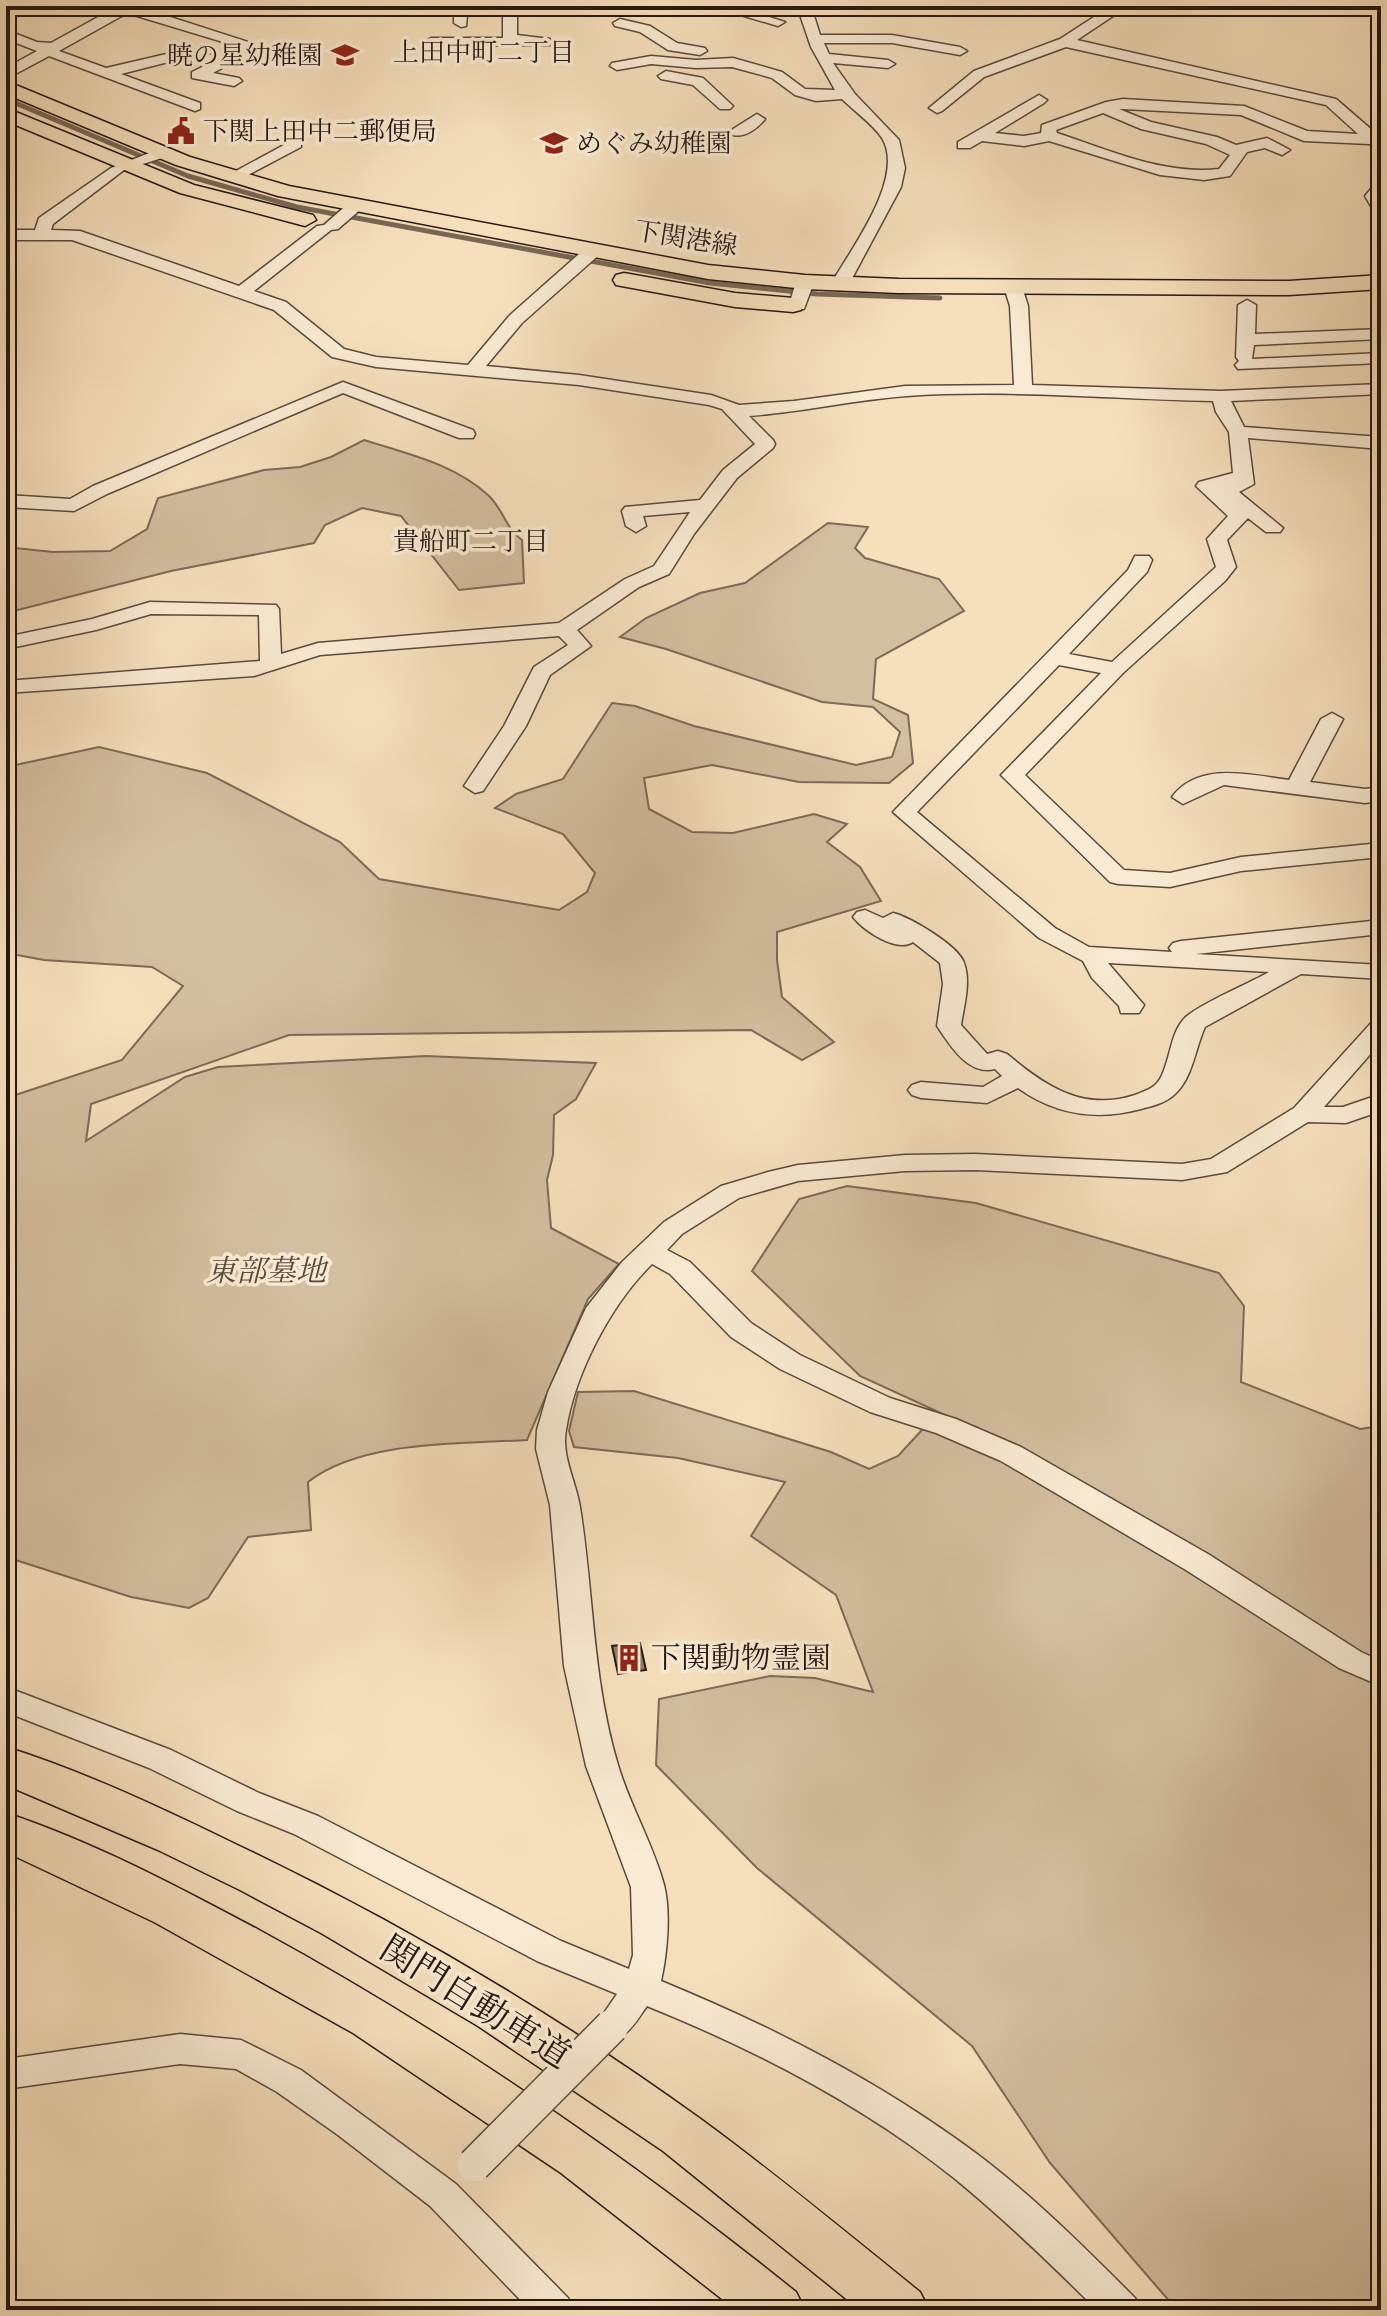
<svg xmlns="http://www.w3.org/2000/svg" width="1387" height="2316" viewBox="0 0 1387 2316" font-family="'EB Garamond','Noto Serif JP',serif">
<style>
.green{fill:#d3be9f;stroke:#7c6a58;stroke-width:2}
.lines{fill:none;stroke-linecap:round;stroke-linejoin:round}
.stream{stroke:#786755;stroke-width:5}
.building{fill:#92806a;stroke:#261711;stroke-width:2}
.minor-casing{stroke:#5a493c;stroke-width:3}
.major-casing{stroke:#261711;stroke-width:3}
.highway-casing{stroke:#261711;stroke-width:3}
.minor{fill:#f9ebd3;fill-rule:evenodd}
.major{fill:#f6e0bc;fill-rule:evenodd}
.highway{fill:#f6e0bc;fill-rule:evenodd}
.minor-bridge-casing{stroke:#5a493c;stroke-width:36;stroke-linecap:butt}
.minor-bridge{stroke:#f9ebd3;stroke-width:33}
.labels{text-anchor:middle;stroke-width:7;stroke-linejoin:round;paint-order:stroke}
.far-neighbourhood-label{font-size:26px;fill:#261711;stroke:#f9ebd3}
.far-poi-label{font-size:26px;fill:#261711;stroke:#f9ebd3;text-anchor:start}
.far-street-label{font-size:26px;fill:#261711;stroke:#f9ebd3}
.park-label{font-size:30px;font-style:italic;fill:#5a493c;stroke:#f9ebd3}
.poi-label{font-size:30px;fill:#261711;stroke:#f9ebd3;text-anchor:start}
.near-street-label{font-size:36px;fill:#261711;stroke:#f9ebd3}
</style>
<rect width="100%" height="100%" fill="#f6e0bc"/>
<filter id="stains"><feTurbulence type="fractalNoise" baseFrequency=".0025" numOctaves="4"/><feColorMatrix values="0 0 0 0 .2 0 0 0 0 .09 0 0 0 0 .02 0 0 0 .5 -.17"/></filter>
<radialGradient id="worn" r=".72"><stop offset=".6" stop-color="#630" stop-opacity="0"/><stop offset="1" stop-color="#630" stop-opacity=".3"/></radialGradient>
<g class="green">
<path d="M364 440C408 454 455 464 489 496 503 509 506 529 522 540L524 583 459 590 401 516 362 508 325 525 314 543 171 571 6 613V547L53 552 110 551 147 529 158 498 264 470 300 467 331 457Z"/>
<path d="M828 523 868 527 855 548 865 558 939 579 964 611 876 659 873 699 908 715 913 763 889 783 799 782 712 765 644 778 649 809 692 832 733 833 814 814 847 824 827 842 860 867 881 901 777 932V960L782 997 834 1042 802 1060 751 1030 289 1035 91 1104 86 1141 185 1077 218 1067 426 1056 596 1063 576 1099 554 1115 553 1155 547 1180 551 1228 619 1264 588 1299 527 1440C462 1444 361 1440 308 1482L311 1530 248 1537 208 1598 189 1608 131 1597 6 1557V1098L122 1060 183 986 152 967 44 960 6 953V767L99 747 207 773 340 842 379 879 559 910 587 892 595 873 563 834 495 808 516 794 563 779 612 703 635 706 694 726 856 765 892 757 900 732 873 707 822 702 666 649 620 637 646 618 700 593 745 583Z"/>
<path d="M847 1186 976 1203 1219 1273 1244 1306 1241 1382 1360 1429 1381 1426V2310H1177L1050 2163 972 2046 757 1868 656 1765 659 1699 770 1676 815 1678 873 1692 836 1595 751 1536 785 1482 678 1458 574 1447 569 1431 578 1392 634 1391 831 1452 869 1469 898 1456 933 1418 945 1415 860 1376 752 1271 799 1199Z"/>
</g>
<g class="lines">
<path class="stream" d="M6 99 188 176 297 207 710 283 817 294 940 298"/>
</g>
<path class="building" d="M640 1643 646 1670 618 1674 612 1646Z"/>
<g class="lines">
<g class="minor-casing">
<g id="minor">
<path d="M118 6H136L301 59 294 63 289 62 127 13 59 51 106 68 188 49 205 52 222 62V68L213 73 239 78 242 81 234 86 192 78V72L206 65 188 57 121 74 200 103V109L195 111 49 56 6 79V68L37 51 6 39V30L37 42 51 43Z"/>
<path d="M454 6H468L466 26 461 27 454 23Z"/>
<path d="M503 6H517V35L550 39V45L431 46 424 42 431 38H503Z"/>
<path d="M710 6H734L785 22 778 26Z"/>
<path d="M797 6H811L820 35H892L960 47 967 51 960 55 892 43H824L829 54 888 60 895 64 888 68 833 63 855 94 899 140 905 168 901 187 849 284 840 289 831 284C851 249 906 177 882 138 872 123 855 112 842 99L816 101 795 95 772 78 732 67 696 68 651 64 617 70 610 66 612 63 651 56 696 60 733 58 782 72 805 89 835 90 811 47Z"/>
<path d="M1111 6H1128L1077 40 1336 99 1380 137 1381 148 1369 144 1304 141 1241 115 1123 109H1119L1151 122 1217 137 1236 145 1267 138 1290 150 1282 155 1265 148 1247 152 1230 176 1204 180 1160 175 1049 141 1024 146 982 141 970 148H958V142L1039 95 1047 100 1044 103 995 133 1024 136 1041 133 1042 125 1106 102 1123 99 1244 106 1307 131 1358 134 1326 105 1066 47 984 77 942 111 937 113 929 108 974 71 1060 39ZM1103 113 1141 129 1206 144 1230 155 1219 169C1163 175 1109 150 1057 133L1056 130Z"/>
<path d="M620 19 650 26 677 43 705 48 707 51 700 55 668 50 640 32 615 26 613 23Z"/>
<path d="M666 71 703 78 733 106 730 109H720L693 85 661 79 658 76Z"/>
<path d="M757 114 765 119C758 128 745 138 733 135V129Z"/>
<path d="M295 139 301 141V147L248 175 242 177 234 172Z"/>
<path d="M162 148 168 150V156L124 170 53 224 51 230 80 231 239 286 317 226 324 225 349 203H361V209L338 229 331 230 254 291 286 302 344 349 376 357 468 365 510 315 588 246 594 245 602 250 600 254 522 323 486 366 579 375 711 395 739 405 794 401 905 386 1014 385 1010 306 1004 287 1013 282 1022 287 1028 306 1032 385 1221 391 1381 384V394L1231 401 1244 427 1381 437V449L1248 438 1254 484 1239 492 1283 528 1280 532H1266L1248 518 1227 540 1236 567 1225 581 1123 673 1025 775 1124 870 1170 873 1241 857 1381 843V857L1241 871 1170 887 1118 884 1110 882 1001 775 1101 673 1059 665 917 812 1055 928 1089 947 1172 952 1169 948 1173 943 1181 941 1381 920V934L1196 954 1381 965V979L1301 974 1205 1027C1195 1049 1193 1077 1175 1094 1166 1103 1152 1106 1141 1109 1096 1121 1056 1115 1018 1088L987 1103 921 1098 912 1095 908 1090 912 1085 921 1082 983 1087 1002 1076 995 1069C968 1076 950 1045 937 1026L943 984 940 963 913 942C897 953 864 931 853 917L857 912 865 910 883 918 893 913C910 917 959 946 964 963 971 982 964 1005 961 1025L987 1054 998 1051 1007 1054C1045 1086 1083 1112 1135 1095 1145 1091 1155 1088 1160 1079 1171 1060 1170 1030 1187 1016 1206 1001 1246 985 1269 972L1108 963 1144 1005 1139 1013H1121L1119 1006 1092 978 1083 961 1039 938 893 812 1128 570 1135 556H1149L1152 560 1147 572 1069 654 1112 662 1216 567 1207 539 1228 516 1196 486 1199 482 1233 473 1229 432 1216 412 1213 401C1114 399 1005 389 907 396 854 400 802 412 749 416L773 440 775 444 773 448 737 478 694 534 669 574 639 587 577 630 591 646 550 675 526 726 483 791 475 793 464 786 504 726 534 667 568 645 559 636 320 655 254 676 6 693V681L260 661 259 615 151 614 96 630 6 649V637L92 619 150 602 276 605 279 609 281 654 318 643 559 623 625 579 654 566 690 512 643 516 646 526 636 532 626 526 622 511 625 507 700 500 723 470 755 444 722 409 709 405 579 385 376 367 332 357 274 310 72 240H6V230H35L39 218 111 168Z"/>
<path d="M1381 182V215L1375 213 1365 196 1375 184Z"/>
<path d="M805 277 814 282 804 309H792L789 305 796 282Z"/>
<path d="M1247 300 1256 305 1255 334 1381 329V339L1254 345 1252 359 1381 353V363L1238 369 1235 365 1239 361 1236 357 1238 305Z"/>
<path d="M343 382 473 430 475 434 473 438H459L343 393 107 494 74 511 6 507V495L70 499 93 486Z"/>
<path d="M1332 713 1343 719 1310 782 1365 789 1381 787V801L1365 803 1224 785 1183 804 1172 797C1199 761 1251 775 1289 780L1321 719Z"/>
<path d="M1381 1020V1042L1324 1107H1343L1381 1094V1111L1346 1123 1308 1122 1227 1172 1182 1180 975 1170 905 1171 798 1181 739 1198 682 1234 667 1250 690 1262 751 1323 800 1355 890 1398 956 1419 1021 1447 1208 1554 1361 1652 1381 1661V1686L1339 1668 1186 1570 1001 1461 936 1433 870 1412 780 1369 731 1337 670 1274 652 1264C611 1304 575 1373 566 1430 561 1456 576 1481 580 1507 594 1595 592 1678 618 1765 630 1806 653 1844 664 1885 671 1912 667 1955 661 1981 773 2027 879 2081 977 2154 1034 2197 1085 2248 1135 2298L1141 2310H1097C1051 2264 1004 2219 954 2178 862 2105 756 2050 647 2006 634 2024 625 2045 600 2036L595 2026 617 1994 537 1961 294 1834 237 1811 149 1768 6 1712V1687L171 1750 259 1793 318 1816 561 1941 629 1969 633 1955 631 1887 586 1766 564 1666 550 1505 536 1449 537 1430 548 1392 586 1308 622 1262 664 1222 721 1186 768 1172 798 1165 905 1155 975 1154 1182 1164 1211 1159 1294 1108 1372 1022Z"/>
<path d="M180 2034 241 2040 301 2070 456 2184 568 2298 574 2310H530L430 2206 338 2135 277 2092 236 2069 180 2064 6 2089V2059Z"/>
</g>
</g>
<g class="major-casing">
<g id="major">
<path d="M6 81 190 157 289 186 708 265 805 275 899 279 1289 281 1381 275V289L1289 295 899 293 805 289 708 279 278 196 176 165 6 94Z"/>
<path d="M6 108 194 185 313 215 316 220 305 226 180 193 6 121Z"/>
<path d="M624 273 735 293 793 298 801 300 804 305 801 310 793 312 735 307 616 285 613 280 616 275Z"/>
</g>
</g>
<g class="highway-casing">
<g id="highway">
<path d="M6 1747C82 1771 157 1806 229 1841 394 1919 554 2013 702 2120 777 2175 848 2234 920 2292L929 2310H860L663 2151 478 2026 321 1933 240 1890 158 1850 6 1785Z"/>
<path d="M6 1813C94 1842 178 1887 259 1930 450 2034 627 2156 796 2292L805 2310H736L561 2173 353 2033 154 1922 6 1852Z"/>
</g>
</g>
<use href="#minor" class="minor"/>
<use href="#major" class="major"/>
<use href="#highway" class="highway"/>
<g class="minor-bridge-casing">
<path id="minor-bridge" d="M474 2165 612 2026"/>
</g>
<use href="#minor-bridge" class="minor-bridge"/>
</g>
<defs>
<g id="school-bare" transform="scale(2.16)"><path d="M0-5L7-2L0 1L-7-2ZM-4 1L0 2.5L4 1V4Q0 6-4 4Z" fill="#8f2418" stroke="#f9ebd3" stroke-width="2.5" paint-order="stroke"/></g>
<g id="civic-bare" transform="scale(2.16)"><path d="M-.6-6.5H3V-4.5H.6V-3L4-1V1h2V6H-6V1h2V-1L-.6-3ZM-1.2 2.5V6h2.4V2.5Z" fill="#8f2418" stroke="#f9ebd3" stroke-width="2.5" paint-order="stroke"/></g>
<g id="building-bare" transform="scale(2.16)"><path d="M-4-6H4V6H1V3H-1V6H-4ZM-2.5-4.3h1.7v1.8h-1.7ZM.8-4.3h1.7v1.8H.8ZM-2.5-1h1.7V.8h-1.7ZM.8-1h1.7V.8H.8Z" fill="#8f2418" stroke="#f9ebd3" stroke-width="2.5" paint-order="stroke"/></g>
</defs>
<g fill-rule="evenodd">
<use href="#school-bare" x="345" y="55"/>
<use href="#civic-bare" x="181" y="131"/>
<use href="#school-bare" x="554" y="143"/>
<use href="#building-bare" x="629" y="1658"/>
</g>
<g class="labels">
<g class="far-neighbourhood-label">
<text x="484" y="61">上田中町二丁目</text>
<text x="471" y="550">貴船町二丁目</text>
</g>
<g class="far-poi-label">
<text x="323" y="64" text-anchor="end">暁の星幼稚園</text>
<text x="203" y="140">下関上田中二郵便局</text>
<text x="576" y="152">めぐみ幼稚園</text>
</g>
<g class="far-street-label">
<text transform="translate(686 238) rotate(9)" y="9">下関港線</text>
</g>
<g class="park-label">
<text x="266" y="1281">東部墓地</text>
</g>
<g class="poi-label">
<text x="651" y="1668">下関動物霊園</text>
</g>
<g class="near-street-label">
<text transform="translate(476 2001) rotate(32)" y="13">関門自動車道</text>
</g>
</g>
<rect width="1387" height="2316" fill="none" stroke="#f6e0bc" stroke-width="32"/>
<rect x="8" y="8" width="1371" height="2300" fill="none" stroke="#261711" stroke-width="4"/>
<rect x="16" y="16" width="1355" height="2284" fill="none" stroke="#261711" stroke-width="2"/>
<rect width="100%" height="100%" filter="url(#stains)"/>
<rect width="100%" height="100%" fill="url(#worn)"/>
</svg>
